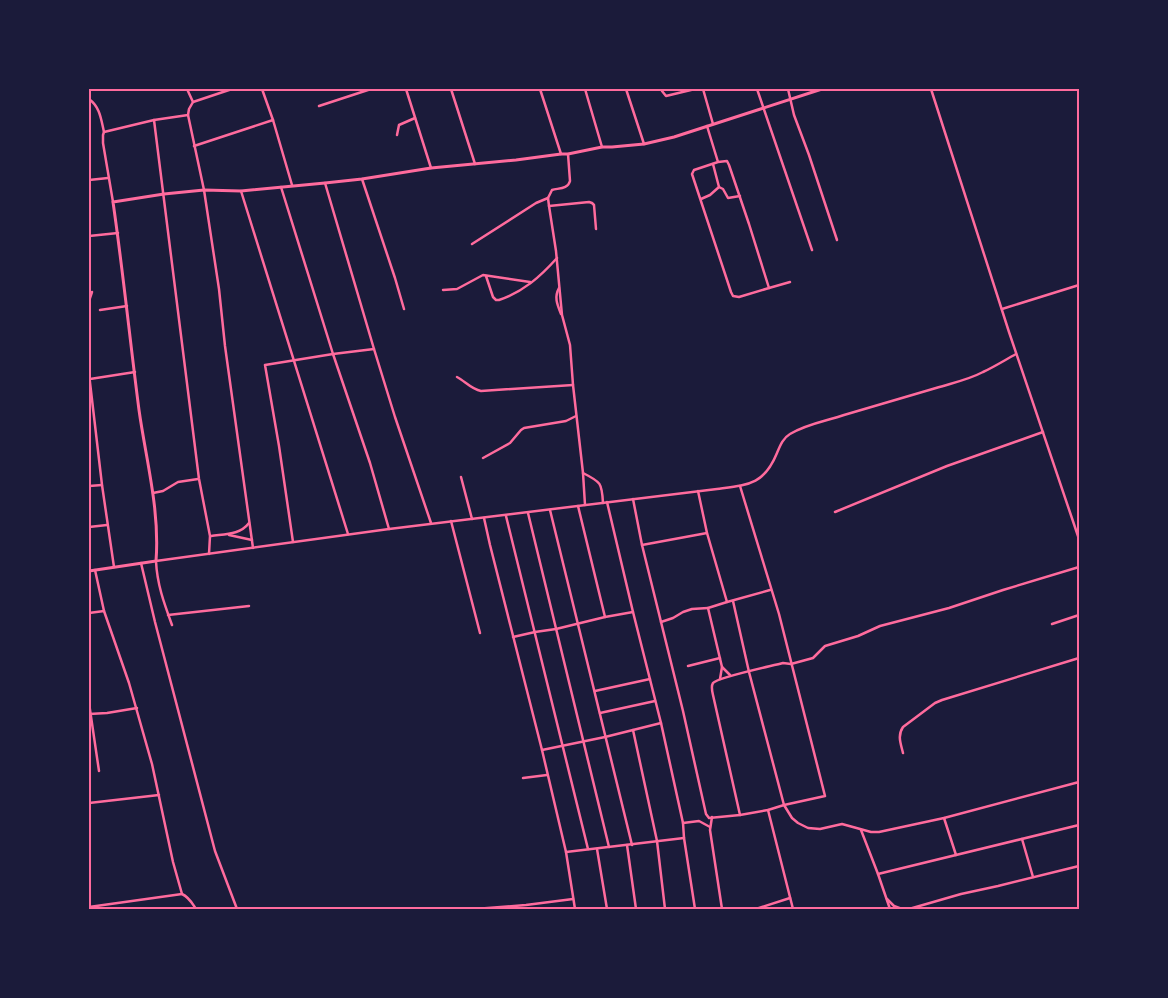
<svg xmlns="http://www.w3.org/2000/svg" width="1168" height="998" viewBox="0 0 1168 998" font-family="Lora,serif">
<style>
.lines{fill:none;stroke-linecap:round;stroke-linejoin:round}
.minor{stroke:#ff6b9d;stroke-width:2.5}
.tertiary{stroke:#ff6b9d;stroke-width:3}
.neatline{fill:none;stroke:#ff6b9d;stroke-width:2}
</style>
<rect width="100%" height="100%" fill="#1b1b3a"/>
<g class="lines">
<g class="minor">
<path d="M187 89 193 102"/>
<path d="M262 89 273 120 292 185"/>
<path d="M406 89 431 168"/>
<path d="M451 89 475 164"/>
<path d="M540 89 561 154"/>
<path d="M585 89 602 147"/>
<path d="M626 89 644 144"/>
<path d="M661 89 662 91 666 96 695 89"/>
<path d="M703 89 713 124"/>
<path d="M757 89 812 250"/>
<path d="M788 89 794 115 809 155 837 240"/>
<path d="M931 89 1009 332 1079 539"/>
<path d="M89 99C100 107 101 119 104 132"/>
<path d="M319 106 371 89"/>
<path d="M188 115 204 190 219 289 225 346 253 548"/>
<path d="M154 120 199 479 210 536 209 554"/>
<path d="M707 126 718 162 727 161 729 165 749 224 769 288 739 297 733 296 731 292 692 174 694 170 718 162"/>
<path d="M397 135 399 125 415 118"/>
<path d="M194 146 273 120"/>
<path d="M568 154 570 181C568 189 559 188 552 190L548 198 549 206 589 202 592 203 594 205 596 229"/>
<path d="M713 164 719 187"/>
<path d="M362 179 395 278 404 309"/>
<path d="M89 180 108 178"/>
<path d="M325 183 374 349 395 417 431 523"/>
<path d="M281 187 333 354 370 463 389 529"/>
<path d="M241 191 348 534"/>
<path d="M701 199 710 195 719 187 723 189 728 198 740 196"/>
<path d="M113 202 103 143V135L104 132 154 120 188 115 189 109 193 102 232 89"/>
<path d="M549 206 556 251 562 315 570 345 573 385 583 473 585 505"/>
<path d="M89 236 118 233"/>
<path d="M472 244 536 203 548 198"/>
<path d="M486 276 493 297 496 300H499C523 292 540 277 557 258"/>
<path d="M559 288C554 297 557 304 561 314"/>
<path d="M769 288 790 282"/>
<path d="M443 290 457 289 483 275 530 282"/>
<path d="M89 301 92 292"/>
<path d="M1002 309 1079 285"/>
<path d="M100 310 127 306"/>
<path d="M89 374 102 485 114 567"/>
<path d="M457 377C465 381 471 389 481 391L573 385"/>
<path d="M90 379 135 372"/>
<path d="M483 458 510 443 521 430 524 428 566 421 576 416"/>
<path d="M583 473C601 482 602 483 603 503"/>
<path d="M461 477 472 519"/>
<path d="M89 486 102 485"/>
<path d="M698 491 707 533 727 602 770 590"/>
<path d="M153 493 163 491 178 482 198 479"/>
<path d="M633 499 642 545 683 711 706 814 709 818 740 815 768 810 784 805 825 796 779 614 740 486"/>
<path d="M607 502 633 612 661 723 683 823 684 838 695 909"/>
<path d="M578 506 605 617"/>
<path d="M550 510 632 845"/>
<path d="M835 512 947 466 1043 432"/>
<path d="M528 513 609 847"/>
<path d="M506 516 588 849"/>
<path d="M484 518 490 545 542 750 566 852 575 909"/>
<path d="M451 521 480 633"/>
<path d="M89 527 107 525"/>
<path d="M229 535 252 540"/>
<path d="M211 536C225 534 240 535 249 523"/>
<path d="M293 542 279 446 265 365 333 354 374 349"/>
<path d="M642 545 707 533"/>
<path d="M141 563 155 622 215 851 237 909"/>
<path d="M95 570 104 611 129 683 152 764 173 862 182 894C189 897 192 903 196 909"/>
<path d="M733 601 749 672 784 805 792 818 798 823 808 828 820 829 842 824 871 832H879L944 818 1079 782"/>
<path d="M89 613 104 611"/>
<path d="M168 615 249 606"/>
<path d="M661 622 673 618 683 612 692 609 708 608"/>
<path d="M1052 624 1079 615"/>
<path d="M172 625C164 603 157 584 156 561L389 529 717 489C748 485 764 485 777 453 780 446 783 438 790 434 806 424 826 421 844 415 875 406 905 397 936 388 952 383 968 380 983 372 994 367 1005 360 1016 354"/>
<path d="M513 637 535 632 556 629 605 617 633 612"/>
<path d="M688 666 720 658"/>
<path d="M722 667 730 675"/>
<path d="M720 679 722 667 708 608 727 602"/>
<path d="M595 691 650 679"/>
<path d="M89 703 99 771"/>
<path d="M600 713 655 701"/>
<path d="M89 714 107 713 137 708"/>
<path d="M633 730 657 841 665 909"/>
<path d="M542 750 605 737 661 723"/>
<path d="M903 753C901 744 897 736 903 727L935 703 942 700 1079 658"/>
<path d="M523 778 547 775"/>
<path d="M89 803 159 795"/>
<path d="M768 810 793 909"/>
<path d="M740 815 713 695C712 691 711 686 713 683 718 677 772 666 783 663L791 664 813 658 825 646 858 636 880 626 949 608 1003 590 1079 567"/>
<path d="M712 817 710 830 722 909"/>
<path d="M944 818 956 855"/>
<path d="M683 823 699 821 710 827"/>
<path d="M861 830 878 874 890 909"/>
<path d="M1022 839 1033 877"/>
<path d="M627 845 636 909"/>
<path d="M597 849 607 909"/>
<path d="M566 852 684 838"/>
<path d="M878 874 1079 825"/>
<path d="M887 899 894 906 902 909"/>
<path d="M89 907 182 894"/>
<path d="M475 909 526 905 573 899"/>
<path d="M756 909 790 898"/>
<path d="M909 909 961 894 998 886 1079 866"/>
</g>
<path class="tertiary" d="M89 571 156 561C160 510 146 460 139 410 130 341 123 271 113 202L164 194 204 190 241 191 325 183 362 179 431 168 516 160 561 154H568L602 147H612L644 144 674 137 822 89"/>
</g>
<rect width="1168" height="998" fill="none" stroke="#1b1b3a" stroke-width="180"/>
<rect x="90" y="90" width="988" height="818" class="neatline"/>
</svg>
